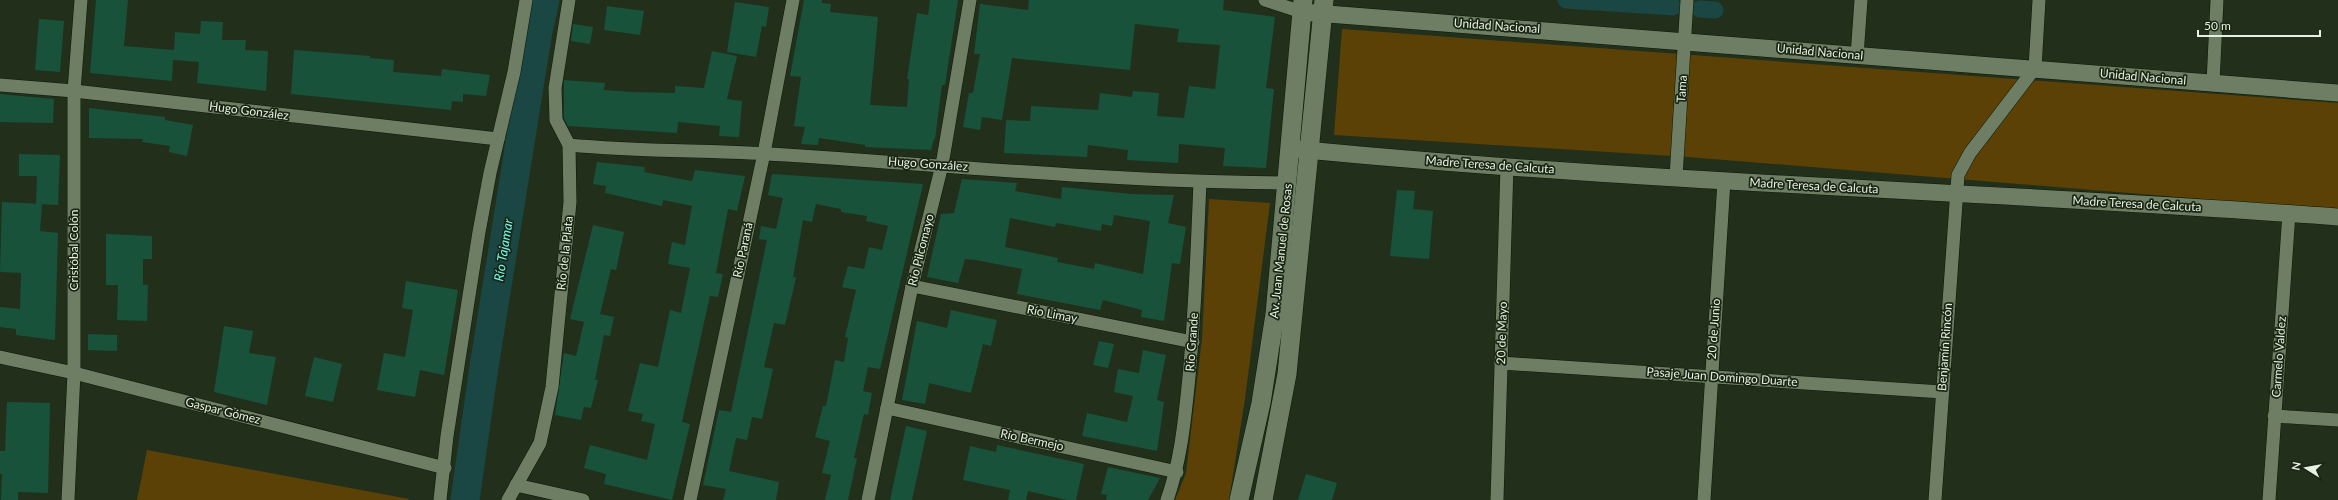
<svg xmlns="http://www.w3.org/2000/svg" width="2338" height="500" viewBox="0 0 2338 500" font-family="Lato,sans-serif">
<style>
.green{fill:#5c4106}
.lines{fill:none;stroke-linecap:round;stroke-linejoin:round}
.canal{stroke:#1a4643;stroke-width:17}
.river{stroke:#1a4643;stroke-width:29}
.building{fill:#18523a;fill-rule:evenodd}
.minor-casing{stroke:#0b1805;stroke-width:14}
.tertiary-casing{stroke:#0b1805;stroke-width:18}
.secondary-casing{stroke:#0b1805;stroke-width:20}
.minor{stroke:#6d7e65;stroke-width:13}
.tertiary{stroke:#6d7e65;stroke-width:17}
.secondary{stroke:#6d7e65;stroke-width:19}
.labels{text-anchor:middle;stroke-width:3.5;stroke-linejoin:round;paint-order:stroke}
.street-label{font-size:12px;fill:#e7f0e3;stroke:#192612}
.water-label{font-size:13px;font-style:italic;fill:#73fdf5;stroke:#192612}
</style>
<rect width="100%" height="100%" fill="#22301b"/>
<g class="green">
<path d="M1342 29 2338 103V210L1688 157 1334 135Z"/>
<path d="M1209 199 1270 203 1245 399 1229 500H1175L1186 473 1202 339Z"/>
<path d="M147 450 409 499 408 500H137Z"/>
</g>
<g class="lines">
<g class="canal">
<path d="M1566 0 1673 7"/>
<path d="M1700 9 1715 10"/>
</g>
<path class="river" d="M465 500 484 367 538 31 545 0"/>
</g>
<g class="building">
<path d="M96 0H128L124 46 174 50 175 32 200 34 201 21 223 22 222 40H246L245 50 268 51 266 91 197 83 199 62 173 60 172 81 90 73Z"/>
<path d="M804 0H822V3L831 4 830 12 878 17 870 105 907 107 909 79H907L917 13 928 15 930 0H958L945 85H942L935 139H934L931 150 865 147V145L819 138 818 145 801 144 805 127 794 126 801 77 790 76Z"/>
<path d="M1029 0H1224L1223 10 1275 17 1266 88 1274 89 1266 168 1223 166 1225 148 1179 144 1178 163 1127 160 1128 150 1088 145 1087 157 1004 153 1006 120 1030 121 1031 106 1098 110 1100 93 1132 97 1133 91 1159 93 1157 116 1184 118 1189 86 1215 89 1220 45 1177 42 1179 29 1135 24 1130 70 1012 58 1002 120 982 117 980 130 963 127 969 93H973L980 54H974L980 4 1028 10Z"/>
<path d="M735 2 769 7 766 27 762 26 756 57 727 52Z"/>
<path d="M607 6 644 11 640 35 604 30Z"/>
<path d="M39 19 64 21 60 72 35 70Z"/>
<path d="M573 24 593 27 590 44 571 41Z"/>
<path d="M294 50 370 56V58L394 60 393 72 441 76 442 69 490 75 486 96 463 94V102L452 101 451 110 291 94Z"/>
<path d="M712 51 737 56 727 99 742 101 739 137 719 136 720 126 678 122 677 133 568 126 564 118V80L605 83 604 90 631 92 675 93V86L704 88Z"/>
<path d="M0 94 54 99 53 123 0 122Z"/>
<path d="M89 108 165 117V120L193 125 187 156 169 152 170 146 142 142 143 139 89 138Z"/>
<path d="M19 154 60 155 58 205 36 204 37 176H19Z"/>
<path d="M597 162 645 167 644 172 692 181 695 170 745 176 737 211 728 209 716 273 723 274 718 297 710 296 705 318 682 422 690 424 672 500 604 484 606 474 584 468 590 445 647 460 655 424 641 421 643 414 628 411 640 363 658 367 670 310 681 313 690 268 668 264 672 242 685 245 692 206 663 200 662 206 605 193 606 186 593 184Z"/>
<path d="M772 174 923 184 880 369 868 367 863 391 872 393 868 415 864 414 854 458H857L848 500H825L831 475 822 473 830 441 815 437 823 406H826L835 360 844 362 848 338 845 337 856 290 842 287 848 266 864 269 869 247 882 250 888 226 866 221 867 216 841 212V209L816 204 812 222 803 220 793 277 796 278 785 325 774 323 764 367 773 369 762 419 752 417 747 440 736 438 729 471 779 482 776 500H723L726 489 703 485 719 410 731 412 767 240 759 239 761 226 776 229 783 198 768 195Z"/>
<path d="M962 179 1017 183 1015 191 1061 199 1062 187 1131 194 1174 195 1168 223 1186 227 1180 264 1172 263 1164 321 1141 317 1142 310 1103 300 1100 310 1017 294 1022 269 976 260 965 259 958 283 927 277 941 214 954 213ZM1114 215 1150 221 1143 274 1095 263 1094 269 1057 262 1058 258 1005 247 1010 218 1055 227 1056 223 1101 231 1102 224 1112 226Z"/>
<path d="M1397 190 1415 191 1413 209 1433 211 1429 259 1390 256Z"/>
<path d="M2 202 42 204 40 231 58 233 55 340 16 335V329L0 327V307L20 309 21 273 0 272Z"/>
<path d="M593 225 624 232 616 270 611 269 600 314 614 317 610 336 604 335 595 380H598L591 408 584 407 581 420 555 415 564 353 576 356 584 322 570 319Z"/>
<path d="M106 234 152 236V259H143V285H148L147 321 117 320 118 285H106Z"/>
<path d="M406 281 458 290 444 375 420 370 415 397 377 390 384 353 405 357 413 310 402 308Z"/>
<path d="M951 310 997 320 991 346 983 344 971 393 929 383 925 404 902 400 917 321 947 328Z"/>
<path d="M224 326 253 331 249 353 276 357 267 405 214 392Z"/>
<path d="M88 334 117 335V351L88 350Z"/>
<path d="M1099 341 1114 344 1108 368 1093 365Z"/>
<path d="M1143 350 1166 355 1157 400 1164 402 1157 451 1082 436 1087 413 1127 422 1133 396 1114 392 1118 369 1139 373Z"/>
<path d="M314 357 342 364 333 402 305 396Z"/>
<path d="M7 402 50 403 48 493 18 492V500H1L2 474H0V451H5Z"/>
<path d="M906 426 927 431 912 500H890Z"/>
<path d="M997 445 1084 464 1076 500H1067L1028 491 1026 500H1008L1010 490 963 480 970 446 996 452Z"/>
<path d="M1108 467 1160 478 1148 500H1106L1107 495 1101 494Z"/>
<path d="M1306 474 1337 483 1332 500H1298Z"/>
</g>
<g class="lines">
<g class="minor-casing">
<g id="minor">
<path d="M1265 0 1302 12"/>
<path d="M1857 56 1861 0"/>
<path d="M2213 83 2217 0"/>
<path d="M0 85 74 91 498 139"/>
<path d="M569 145C641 152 714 150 786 155 953 166 1120 182 1287 183"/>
<path d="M1676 177 1687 0"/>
<path d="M912 286 1193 342"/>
<path d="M0 357 74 373 445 468"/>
<path d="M1501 363 1942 392"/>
<path d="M887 408 1177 472"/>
<path d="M2274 416 2338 420"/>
<path d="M516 485 583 500"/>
<path d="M68 500 74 373V91L81 0"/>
<path d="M440 500 447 436 479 232 490 173 514 72 526 0"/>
<path d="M508 500 540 443 552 387 570 202 569 145 556 120 555 88 569 0"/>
<path d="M690 500 764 153 793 0"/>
<path d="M868 500 912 286 942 165 970 0"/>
<path d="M1167 500C1180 463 1184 426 1188 387 1195 319 1197 250 1200 182"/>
<path d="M1497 500 1507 166"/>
<path d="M1704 500 1724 181"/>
<path d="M1935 500 1958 175 1970 153 2035 68 2039 0"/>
<path d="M2269 500 2289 213"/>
</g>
</g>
<g class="tertiary-casing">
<g id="tertiary">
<path d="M1302 12 2338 93"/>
<path d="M1296 149C1642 183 1991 191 2338 217"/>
</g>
</g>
<g class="secondary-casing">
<g id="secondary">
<path d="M1239 500 1261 403 1275 314 1303 0"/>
<path d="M1263 500 1287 374 1324 0"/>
</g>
</g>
<use href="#minor" class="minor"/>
<use href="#tertiary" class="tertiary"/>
<use href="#secondary" class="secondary"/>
</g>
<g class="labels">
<g class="street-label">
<text transform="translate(1497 26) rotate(4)" y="4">Unidad Nacional</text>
<text transform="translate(1820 52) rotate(5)" y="4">Unidad Nacional</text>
<text transform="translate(2143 77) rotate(5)" y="4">Unidad Nacional</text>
<text transform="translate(1682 89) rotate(-86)" y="4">Tama</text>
<text transform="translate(249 111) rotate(7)" y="4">Hugo González</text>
<text transform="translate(928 164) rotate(4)" y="4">Hugo González</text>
<text transform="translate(1490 165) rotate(4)" y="4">Madre Teresa de Calcuta</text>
<text transform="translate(1814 186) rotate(3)" y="4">Madre Teresa de Calcuta</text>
<text transform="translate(2137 204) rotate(3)" y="4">Madre Teresa de Calcuta</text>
<text transform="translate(74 250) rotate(-90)" y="4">Cristóbal Colón</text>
<text transform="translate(743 250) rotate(-78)" y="4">Río Paraná</text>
<text transform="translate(921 250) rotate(-76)" y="4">Río Pilcomayo</text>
<text transform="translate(1281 251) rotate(-84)" y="4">Av. Juan Manuel de Rosas</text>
<text transform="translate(565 253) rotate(-84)" y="4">Río de la Plata</text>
<text transform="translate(1052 314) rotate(11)" y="4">Río Limay</text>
<text transform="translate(1714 329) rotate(-86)" y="4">20 de Junio</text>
<text transform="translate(1502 333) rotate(-88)" y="4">20 de Mayo</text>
<text transform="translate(1192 342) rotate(-86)" y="4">Río Grande</text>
<text transform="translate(1945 347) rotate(-86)" y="4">Benjamín Rincón</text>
<text transform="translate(2279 357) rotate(-86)" y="4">Carmelo Valdez</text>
<text transform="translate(1722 377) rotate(4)" y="4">Pasaje Juan Domingo Duarte</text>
<text transform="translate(223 411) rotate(14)" y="4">Gaspar Gómez</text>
<text transform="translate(1032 440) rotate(12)" y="4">Río Bermejo</text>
</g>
<g class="water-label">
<text transform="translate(503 250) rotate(-81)" y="5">Río Tajamar</text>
</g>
</g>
<g transform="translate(2306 468) rotate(281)" stroke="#192612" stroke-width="3" paint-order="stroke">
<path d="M0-3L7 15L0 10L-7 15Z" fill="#e7f0e3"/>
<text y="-6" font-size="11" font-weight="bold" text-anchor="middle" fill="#e7f0e3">N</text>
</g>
<path d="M2198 30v6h122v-6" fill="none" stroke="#e7f0e3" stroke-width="2"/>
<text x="2204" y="30" font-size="12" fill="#e7f0e3" stroke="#192612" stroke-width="3" paint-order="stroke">50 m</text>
</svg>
